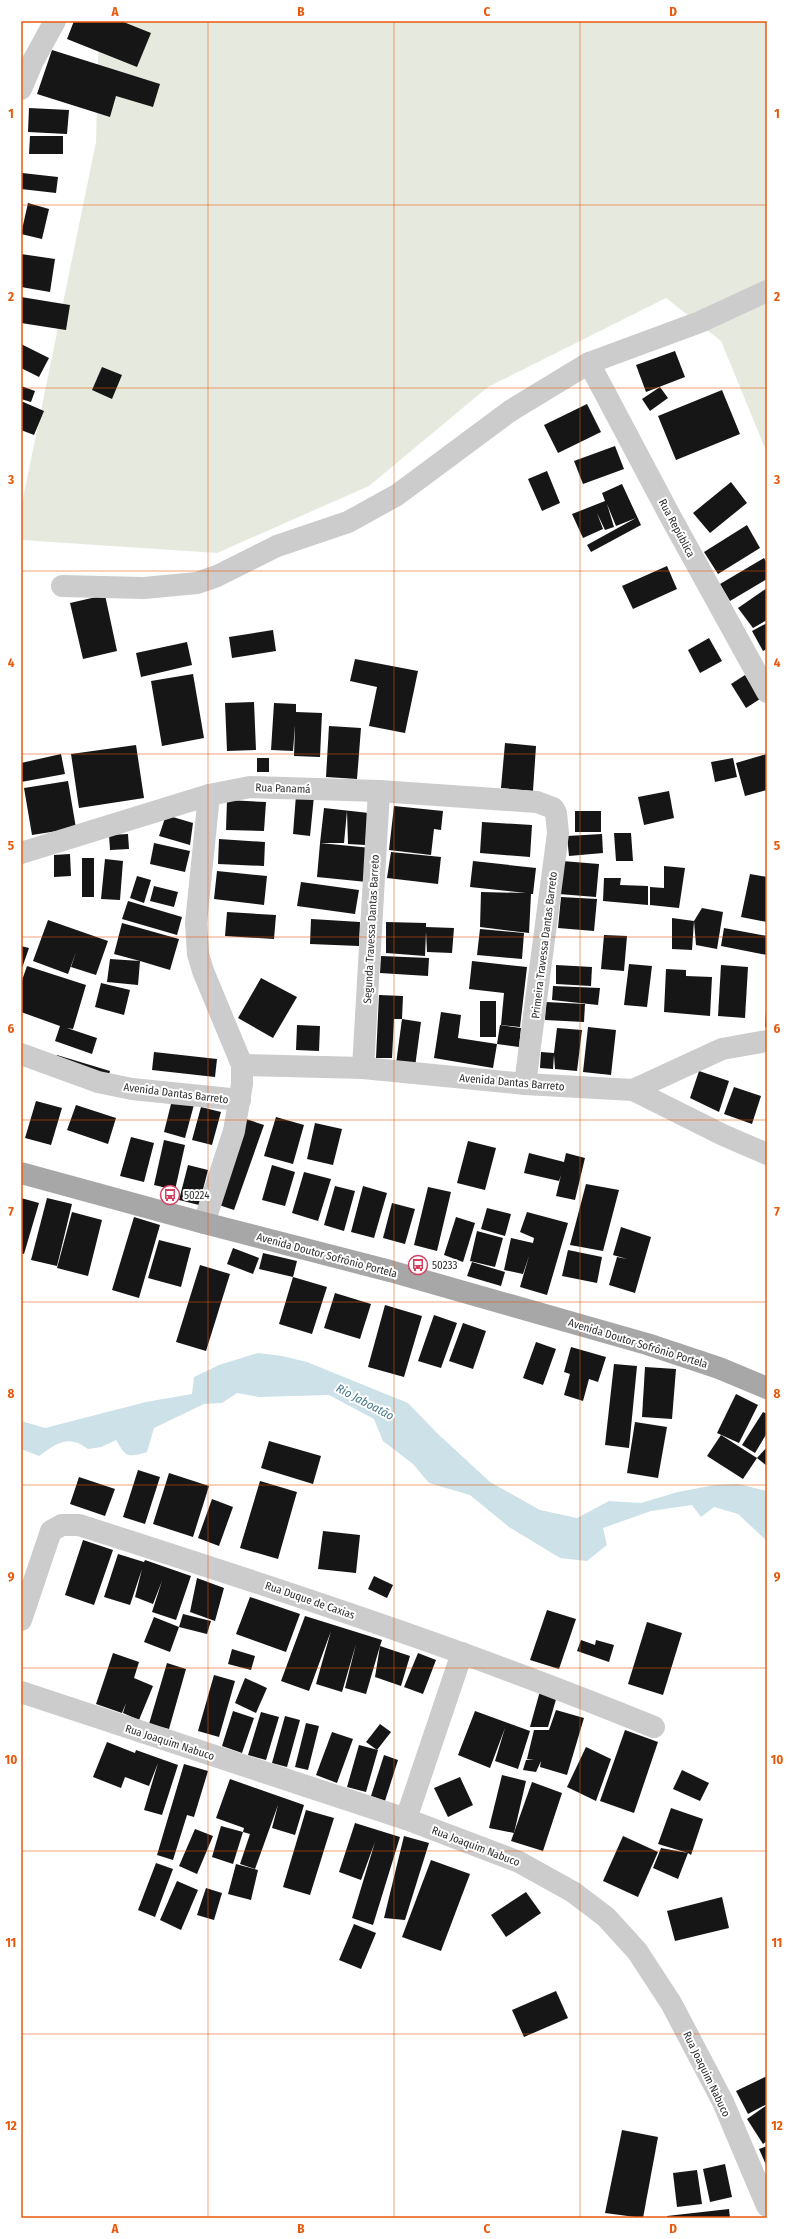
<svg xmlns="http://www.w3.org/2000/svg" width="788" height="2239" viewBox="0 0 788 2239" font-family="'Fira Sans Condensed',sans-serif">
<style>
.grass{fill:#e6eade}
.water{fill:#cce1e8}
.building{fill:#161616}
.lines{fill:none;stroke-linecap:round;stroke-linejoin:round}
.minor{stroke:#ccc;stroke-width:22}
.primary{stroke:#a7a7a7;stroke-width:22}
.grid{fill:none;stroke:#e8590c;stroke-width:1;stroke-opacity:0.55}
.labels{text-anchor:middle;stroke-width:4;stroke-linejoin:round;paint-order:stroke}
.street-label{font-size:11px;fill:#2f2f2f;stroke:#fff}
.poi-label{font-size:11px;fill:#2f2f2f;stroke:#fff;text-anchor:start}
.water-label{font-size:12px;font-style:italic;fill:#447889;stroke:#fff}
.neatline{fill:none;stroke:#e8590c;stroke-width:1.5}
.grid-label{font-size:13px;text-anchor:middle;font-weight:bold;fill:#e8590c}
</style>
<rect width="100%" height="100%" fill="#fff"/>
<path class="grass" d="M99 21H767V453L721 341 666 298 488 387 369 486 217 553 21 540V508L96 142Z"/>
<path class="water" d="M258 1353 282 1356 307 1362 408 1403 438 1434 490 1482 540 1510 577 1518 609 1501 641 1503 678 1492 715 1485 738 1484 767 1491V1541L738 1514 714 1507 701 1517 692 1505 651 1511 603 1528 607 1545 587 1561 560 1558 509 1527 470 1495 429 1483 413 1464 383 1441 374 1419 329 1395 259 1397 237 1393 222 1403 204 1404 154 1428 147 1452C127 1458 126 1457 116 1440L101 1447 88 1449C68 1434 57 1443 39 1456L21 1449V1421L45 1428 146 1402 192 1394 194 1377 219 1365Z"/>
<g class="building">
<path d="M74 21H121L151 33 137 67 67 39Z"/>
<path d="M52 50 160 84 153 107 116 96 110 117 37 94Z"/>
<path d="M29 108 69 110 67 134 28 132Z"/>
<path d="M30 136H63V154H29Z"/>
<path d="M22 173 58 177 56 193 21 189Z"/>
<path d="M28 203 49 209 42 239 21 234Z"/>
<path d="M21 254 55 259 50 292 21 287Z"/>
<path d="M21 297 70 305 66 330 21 323Z"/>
<path d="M21 344 49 358 39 377 21 368Z"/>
<path d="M675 351 685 377 646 392 636 365Z"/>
<path d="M102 367 122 375 112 399 92 390Z"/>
<path d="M21 386 35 391 31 402 21 399Z"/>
<path d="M660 387 668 398 650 411 642 399Z"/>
<path d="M722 390 740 434 676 460 658 416Z"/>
<path d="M21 401 44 411 34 435 21 430Z"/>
<path d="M587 404 601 432 558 453 544 425Z"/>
<path d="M615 446 624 469 583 484 574 461Z"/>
<path d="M547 471 560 503 542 511 528 479Z"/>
<path d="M731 482 747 503 710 533 693 513Z"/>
<path d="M622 484 641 525 591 552 587 545 636 518 616 526 607 504 614 527 605 530 597 513 603 529 583 538 572 514 605 501 602 493Z"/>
<path d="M747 525 760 548 718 574 704 552Z"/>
<path d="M764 558 767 563V579L730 601 720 584Z"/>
<path d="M667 566 677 589 633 609 622 586Z"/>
<path d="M767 588V620L753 628 738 608Z"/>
<path d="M105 595 117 651 83 659 70 603Z"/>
<path d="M767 623V649L763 651 752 631Z"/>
<path d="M273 630 276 651 232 658 229 637Z"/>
<path d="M709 638 722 661 700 673 688 650Z"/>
<path d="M187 642 192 665 141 677 136 653Z"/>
<path d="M355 659 418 671 405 733 369 726 377 687 350 681Z"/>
<path d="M193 674 204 738 162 746 151 681Z"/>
<path d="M745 675 760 699 746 708 731 684Z"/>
<path d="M254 702 256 750 227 751 225 703Z"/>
<path d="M274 703 296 704V712L322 713 320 757 294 756 295 725 293 751 271 750Z"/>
<path d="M329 726 361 728 357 779 326 777Z"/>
<path d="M505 743 536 746 533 791 501 788Z"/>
<path d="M136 745 144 798 79 808 71 754Z"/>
<path d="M61 754 65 774 21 782V763Z"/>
<path d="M767 754V790L745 796 736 763Z"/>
<rect x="257" y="758" width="12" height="14"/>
<path d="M733 758 737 777 715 782 711 762Z"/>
<path d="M68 781 76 828 32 835 24 788Z"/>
<path d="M669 791 674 818 644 825 638 797Z"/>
<path d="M296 795 314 796 310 836 293 834Z"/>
<path d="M227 800 266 802 264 831 226 830Z"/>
<path d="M394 806 443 811 441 830 434 829 431 855 389 850Z"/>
<path d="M324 808 369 813 365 845 348 844 347 811 344 843H320Z"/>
<rect x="575" y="811" width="26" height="21"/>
<path d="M166 815 193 823 190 845 159 836Z"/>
<path d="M482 822 532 825 530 857 480 853Z"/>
<path d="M614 833H631L633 861H616Z"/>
<path d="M128 834 129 849 110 850 109 835Z"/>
<path d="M602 834 603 853 569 856 567 836Z"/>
<path d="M219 839 265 842 264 866 218 864Z"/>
<path d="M154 843 190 851 185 872 150 864Z"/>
<path d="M320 843 371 848 367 882 317 877Z"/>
<path d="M391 852 441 857 438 884 387 878Z"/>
<path d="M70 854 71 876 54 877V855Z"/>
<rect x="82" y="858" width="12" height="39"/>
<path d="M105 859 123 861 120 900 101 899Z"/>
<path d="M473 861 536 868 533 894H531L529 933 480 927 481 892 526 893 470 887Z"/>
<path d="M562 861 599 864 596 897 559 894Z"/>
<path d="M664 866 685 868 679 908 650 905V887L664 888Z"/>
<path d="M217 871 267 876 264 905 214 899Z"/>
<path d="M750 874 767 877V922L741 917Z"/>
<path d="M137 876 151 880 144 903 130 898Z"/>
<path d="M604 878H621L620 885 648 886V905L603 901Z"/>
<path d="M301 882 359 890 355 914 297 906Z"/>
<path d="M154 886 178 892 174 907 150 901Z"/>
<path d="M561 897 597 899 594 931 558 928Z"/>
<path d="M128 901 182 917 177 935 122 919Z"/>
<path d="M702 908 723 912 717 949 696 945 694 921Z"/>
<path d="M227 912 276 915 274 939 225 936Z"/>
<path d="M672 918 694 921 692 950 672 949Z"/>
<path d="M311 919 360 922 359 946 310 944Z"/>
<path d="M48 920 108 941 96 975 71 967 76 952 68 974 33 961Z"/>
<path d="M386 922 426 923V927L454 928 452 953 427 952 426 932 425 956 386 953Z"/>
<path d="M122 923 179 939 170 970 140 961 138 985 107 982 110 959 140 961 114 954Z"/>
<path d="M724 928 767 936V955L721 946Z"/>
<path d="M480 929 524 933 522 959 477 955Z"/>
<path d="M604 935 627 936 624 971 601 969Z"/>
<path d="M21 946 29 948 21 971Z"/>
<path d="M381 956 429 958 428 976 380 973Z"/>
<path d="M472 961 527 967 520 1027 501 1025 504 993 469 989Z"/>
<path d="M629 964 652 966 647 1007 624 1005Z"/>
<path d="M556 965 592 967 591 986 556 984Z"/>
<path d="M721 965 748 967 745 1018 718 1016Z"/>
<path d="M27 966 86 985 73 1029 67 1028 97 1038 92 1054 55 1041 60 1026 21 1012V983Z"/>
<path d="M666 969 686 970V976L712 977 710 1016 664 1012Z"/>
<path d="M261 978 297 997 273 1038 238 1018Z"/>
<path d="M101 983 130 990 124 1015 95 1007Z"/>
<path d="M553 986 600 988 598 1005 552 1000Z"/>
<path d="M379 995 403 996 402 1019H394L392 1058H376Z"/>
<rect x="480" y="1001" width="16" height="36"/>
<path d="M546 1002 585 1004 584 1022 545 1020Z"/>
<path d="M766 1011H767V1027H765Z"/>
<path d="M441 1012 461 1015 458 1038 497 1044 493 1068 434 1058Z"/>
<path d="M402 1019 421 1022 415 1067 396 1064Z"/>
<path d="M297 1025 320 1026 319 1051 296 1050Z"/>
<path d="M500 1025 521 1028 519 1047 497 1044Z"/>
<path d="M588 1027 616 1030 611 1075 583 1072Z"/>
<path d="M557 1028 582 1030 577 1071 555 1069 554 1055 553 1069 540 1068 541 1052 554 1053Z"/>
<path d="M154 1052 217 1059 215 1077 152 1070Z"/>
<path d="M57 1055 110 1071 108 1078 55 1061Z"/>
<path d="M699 1071 729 1081 719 1112 690 1098Z"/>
<path d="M734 1087 761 1096 752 1124 724 1114Z"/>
<path d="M173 1096 195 1101 185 1138 164 1132Z"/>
<path d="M36 1101 62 1108 51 1145 25 1138Z"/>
<path d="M76 1105 116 1118 108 1144 67 1130Z"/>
<path d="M201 1107 221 1112 212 1145 192 1140Z"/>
<path d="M276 1117 304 1125 293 1164 264 1156Z"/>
<path d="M243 1118 264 1125 234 1210 213 1203Z"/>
<path d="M315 1123 342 1129 333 1165 307 1159Z"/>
<path d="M131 1137 154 1143 144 1182 120 1176Z"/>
<path d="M164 1140 185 1145 175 1190 154 1185Z"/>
<path d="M468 1141 496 1148 485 1190 457 1183Z"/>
<path d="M529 1153 564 1162 566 1153 585 1158 575 1200 556 1196 561 1175 559 1181 524 1173Z"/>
<path d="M188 1165 208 1170 199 1205 179 1200Z"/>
<path d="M272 1165 295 1172 285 1206 262 1200Z"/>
<path d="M304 1172 331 1179 318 1221 292 1213Z"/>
<path d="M586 1184 619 1190 603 1251 570 1245Z"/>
<path d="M335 1186 355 1191 344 1231 324 1225Z"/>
<path d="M363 1186 387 1193 374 1238 351 1232Z"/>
<path d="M428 1187 451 1192 437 1251 414 1245Z"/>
<path d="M21 1198 39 1203 24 1254 21 1253Z"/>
<path d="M47 1198 72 1204 57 1266 31 1260Z"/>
<path d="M392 1203 415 1209 405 1244 383 1238Z"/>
<path d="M487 1208 511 1214 505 1236 481 1229Z"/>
<path d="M72 1212 102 1220 88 1276 57 1268Z"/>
<path d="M527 1212 568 1223 547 1295 520 1287 529 1256 523 1274 504 1270 511 1238 533 1243 534 1238 520 1232Z"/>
<path d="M134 1217 160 1225 139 1298 112 1290Z"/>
<path d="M456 1217 475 1223 463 1262 444 1255Z"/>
<path d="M621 1227 651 1237 635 1293 609 1285 617 1257 627 1259 613 1255Z"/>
<path d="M477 1231 503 1238 495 1267 470 1261Z"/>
<path d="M159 1240 191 1248 181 1287 148 1278Z"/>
<path d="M233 1248 259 1258 253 1274 227 1264Z"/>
<path d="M568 1250 602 1257 597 1283 562 1276Z"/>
<path d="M263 1253 297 1261 293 1277 259 1269Z"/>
<path d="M472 1262 505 1272 501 1286 467 1276Z"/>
<path d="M200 1265 230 1274 206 1351 176 1342Z"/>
<path d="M293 1277 327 1287 312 1334 279 1324Z"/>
<path d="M335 1293 371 1304 360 1339 324 1328Z"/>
<path d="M385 1305 422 1316 404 1377 368 1367Z"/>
<path d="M434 1315 457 1323 441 1368 418 1361Z"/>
<path d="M463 1323 486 1331 473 1369 449 1361Z"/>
<path d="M536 1342 556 1349 543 1385 523 1378Z"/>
<path d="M571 1347 606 1357 598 1382 589 1379 583 1401 564 1395 570 1374 564 1372Z"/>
<path d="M614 1364 637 1366 629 1448 605 1445Z"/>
<path d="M645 1367 676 1369 672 1419 642 1417Z"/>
<path d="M736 1394 758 1405 739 1443 717 1433Z"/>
<path d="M763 1412 767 1414V1433L755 1453 742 1445Z"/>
<path d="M635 1422 667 1427 658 1478 627 1473Z"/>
<path d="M721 1435 757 1458 743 1479 707 1456Z"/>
<path d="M269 1441 321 1456 313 1484 261 1468Z"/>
<path d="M767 1447V1466L757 1458Z"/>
<path d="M138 1470 160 1477 145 1524 123 1517Z"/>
<path d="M169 1473 209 1486 193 1537 153 1524Z"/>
<path d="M79 1477 115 1489 105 1516 70 1504Z"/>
<path d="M260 1481 297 1492 278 1559 240 1548Z"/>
<path d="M212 1499 233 1507 219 1546 198 1538Z"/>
<path d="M323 1531 360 1535 356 1573 318 1569Z"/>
<path d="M83 1540 113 1550 94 1605 65 1595Z"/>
<path d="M118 1554 144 1562 145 1560 191 1576 176 1620 152 1612 162 1581 153 1604 135 1597 142 1569 130 1605 104 1597Z"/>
<path d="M374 1576 393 1585 387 1598 368 1589Z"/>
<path d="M197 1578 224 1588 215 1621 190 1612Z"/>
<path d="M250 1597 300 1614 286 1652 236 1634Z"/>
<path d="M547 1610 576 1619 559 1669 530 1660Z"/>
<path d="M183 1614 211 1621 207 1634 179 1627Z"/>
<path d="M305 1616 382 1640 380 1646 410 1656 401 1686 375 1677 380 1646 366 1694 345 1688 356 1644 342 1692 316 1684 331 1631 309 1691 281 1681Z"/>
<path d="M154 1617 179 1627 170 1652 144 1642Z"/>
<path d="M647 1622 682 1633 663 1695 628 1684Z"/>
<path d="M581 1640 595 1645 596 1640 614 1645 609 1662 577 1651Z"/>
<path d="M232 1649 255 1656 251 1670 228 1664Z"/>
<path d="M113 1653 139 1662 134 1678 153 1686 139 1720 123 1713 126 1703 122 1713 96 1704Z"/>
<path d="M418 1653 436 1660 423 1694 404 1687Z"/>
<path d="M167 1663 186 1669 169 1729 149 1724Z"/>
<path d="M214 1675 235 1681 219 1737 198 1731Z"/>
<path d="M245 1678 267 1688 256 1713 235 1703Z"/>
<path d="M540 1691 557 1696 548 1727H530Z"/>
<path d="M556 1710 584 1718 567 1775 540 1767 541 1761 536 1772 523 1770 526 1760 534 1759H527L534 1730H549Z"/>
<path d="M233 1711 254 1718 242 1753 222 1746Z"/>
<path d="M475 1711 530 1731 518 1769 495 1761 505 1728 490 1768 458 1755Z"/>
<path d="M261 1712 279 1717 266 1760 248 1755Z"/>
<path d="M285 1716 300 1720 287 1767 272 1763Z"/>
<path d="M306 1723 319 1726 308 1770 295 1767Z"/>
<path d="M380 1724 391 1732 377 1750 366 1742Z"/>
<path d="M625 1730 658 1742 634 1813 600 1801Z"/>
<path d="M332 1732 353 1739 337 1783 316 1775Z"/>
<path d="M107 1742 135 1753 136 1750 178 1765 162 1815 144 1810 158 1763 149 1786 125 1777 121 1788 93 1777Z"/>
<path d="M359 1745 378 1750 366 1792 347 1787Z"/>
<path d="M586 1747 611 1759 596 1801 567 1787Z"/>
<path d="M384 1755 398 1760 385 1801 371 1796Z"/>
<path d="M184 1764 208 1771 194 1817 187 1815 173 1860 157 1855Z"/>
<path d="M682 1770 709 1783 700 1801 673 1789Z"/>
<path d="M502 1775 526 1781 514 1833 489 1828Z"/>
<path d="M460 1777 473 1805 448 1817 434 1788Z"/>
<path d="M230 1779 304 1805 295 1835 272 1828 278 1805 255 1869 240 1864 250 1834 243 1832 244 1828 216 1818Z"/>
<path d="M532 1782 562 1793 543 1851 511 1841Z"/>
<path d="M671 1808 703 1819 691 1855 688 1853 678 1879 653 1868 661 1848 688 1853 658 1844Z"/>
<path d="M306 1810 334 1818 310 1895 283 1887Z"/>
<path d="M355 1823 400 1837 373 1925 352 1918 375 1842 361 1880 339 1872Z"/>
<path d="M221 1826 243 1832 233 1864 212 1857Z"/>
<path d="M195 1829 213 1836 197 1874 179 1866Z"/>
<path d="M404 1836 429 1843 405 1920 384 1918Z"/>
<path d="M623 1836 658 1852 638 1897 603 1881Z"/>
<path d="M431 1860 470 1874 441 1951 402 1937Z"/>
<path d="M156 1863 173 1869 155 1917 138 1910Z"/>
<path d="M236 1864 258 1870 251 1900 228 1894Z"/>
<path d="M177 1881 198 1890 181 1930 160 1920Z"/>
<path d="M206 1888 222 1893 214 1920 197 1915Z"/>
<path d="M526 1892 541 1913 506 1937 491 1915Z"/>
<path d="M722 1897 729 1928 675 1941 667 1911Z"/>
<path d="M354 1924 376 1933 361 1969 339 1960Z"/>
<path d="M556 1991 568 2018 524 2037 512 2010Z"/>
<path d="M767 2076V2104L748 2114 736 2091Z"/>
<path d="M767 2105V2141L763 2144 747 2119Z"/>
<path d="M622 2130 658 2137 643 2218 605 2213Z"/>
<path d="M767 2146V2167L759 2149Z"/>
<path d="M725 2164 732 2197 710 2202 703 2169Z"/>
<path d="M697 2170 702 2204 677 2207 673 2173Z"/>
<path d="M729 2209 730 2218H667V2216Z"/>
</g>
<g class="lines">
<g class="minor">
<path d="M21 89 33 61 55 21"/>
<path d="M589 363 669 514 767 692"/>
<path d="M62 586 144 588 197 583 217 576 277 546 348 522 397 495 510 411 589 363 700 322 767 291"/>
<path d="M21 853 209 795 250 787 379 791 537 802 553 808 556 813 558 833 525 1084"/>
<path d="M21 1054 98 1082 132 1089 240 1100"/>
<path d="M242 1065 363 1068 525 1084 633 1090 723 1135 767 1154"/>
<path d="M363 1068 379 791"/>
<path d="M633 1090 722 1049 767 1041"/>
<path d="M204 1223 234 1131 242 1084V1065L203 971 198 954 196 923 209 795"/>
<path d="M21 1620 51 1531 62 1525H79C273 1587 466 1650 654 1727"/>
<path d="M21 1692 406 1819 519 1862 573 1892 606 1917 637 1951 671 2003 723 2102 767 2206"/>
<path d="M406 1819 462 1653"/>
</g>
<path class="primary" d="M21 1173 204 1223 390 1271 647 1344 719 1368 767 1388"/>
</g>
<path class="grid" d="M208 21V2218M394 21V2218M580 21V2218M21 205H767M21 388H767M21 571H767M21 754H767M21 937H767M21 1120H767M21 1302H767M21 1485H767M21 1668H767M21 1851H767M21 2034H767"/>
<defs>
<g id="bus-ring" transform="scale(1)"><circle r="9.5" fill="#fff" stroke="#d44262" stroke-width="1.5"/><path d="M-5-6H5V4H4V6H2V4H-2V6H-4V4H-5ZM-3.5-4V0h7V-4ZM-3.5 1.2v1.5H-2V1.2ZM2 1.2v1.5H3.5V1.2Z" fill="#d44262"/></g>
</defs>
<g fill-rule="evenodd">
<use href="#bus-ring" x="170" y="1195"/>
<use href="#bus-ring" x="418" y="1265"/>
</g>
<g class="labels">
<g class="street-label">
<text transform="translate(677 528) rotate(62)" y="4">Rua República</text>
<text transform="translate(283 788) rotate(2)" y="4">Rua Panamá</text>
<text transform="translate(371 929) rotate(-87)" y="4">Segunda Travessa Dantas Barreto</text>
<text transform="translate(544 945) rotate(-83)" y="4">Primeira Travessa Dantas Barreto</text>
<text transform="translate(512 1082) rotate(5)" y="4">Avenida Dantas Barreto</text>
<text transform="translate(176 1093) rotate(7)" y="4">Avenida Dantas Barreto</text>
<text transform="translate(327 1255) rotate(15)" y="4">Avenida Doutor Sofrônio Portela</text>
<text transform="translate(638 1343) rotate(17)" y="4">Avenida Doutor Sofrônio Portela</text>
<text transform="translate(310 1600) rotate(19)" y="4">Rua Duque de Caxias</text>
<text transform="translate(170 1742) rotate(18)" y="4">Rua Joaquim Nabuco</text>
<text transform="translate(476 1846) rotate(21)" y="4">Rua Joaquim Nabuco</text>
<text transform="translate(707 2074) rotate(64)" y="4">Rua Joaquim Nabuco</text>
</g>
<g class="poi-label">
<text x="184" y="1199">50224</text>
<text x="432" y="1269">50233</text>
</g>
<g class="water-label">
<text transform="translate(365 1402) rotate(28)" y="4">Rio Jaboatão</text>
</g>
</g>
<rect width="788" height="2239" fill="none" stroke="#ffffff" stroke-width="44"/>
<rect x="22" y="22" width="744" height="2195" class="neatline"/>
<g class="grid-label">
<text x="115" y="16">A</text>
<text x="301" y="16">B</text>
<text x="487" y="16">C</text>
<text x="673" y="16">D</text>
<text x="11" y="118">1</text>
<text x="777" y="118">1</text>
<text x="11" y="301">2</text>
<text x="777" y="301">2</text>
<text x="11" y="484">3</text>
<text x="777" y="484">3</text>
<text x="11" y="667">4</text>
<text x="777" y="667">4</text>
<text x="11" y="850">5</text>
<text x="777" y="850">5</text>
<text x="11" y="1033">6</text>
<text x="777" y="1033">6</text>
<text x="11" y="1216">7</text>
<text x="777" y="1216">7</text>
<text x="11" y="1398">8</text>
<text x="777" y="1398">8</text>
<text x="11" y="1581">9</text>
<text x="777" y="1581">9</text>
<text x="11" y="1764">10</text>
<text x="777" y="1764">10</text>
<text x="11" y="1947">11</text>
<text x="777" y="1947">11</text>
<text x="11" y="2130">12</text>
<text x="777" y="2130">12</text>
<text x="115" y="2233">A</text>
<text x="301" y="2233">B</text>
<text x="487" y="2233">C</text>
<text x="673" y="2233">D</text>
</g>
</svg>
